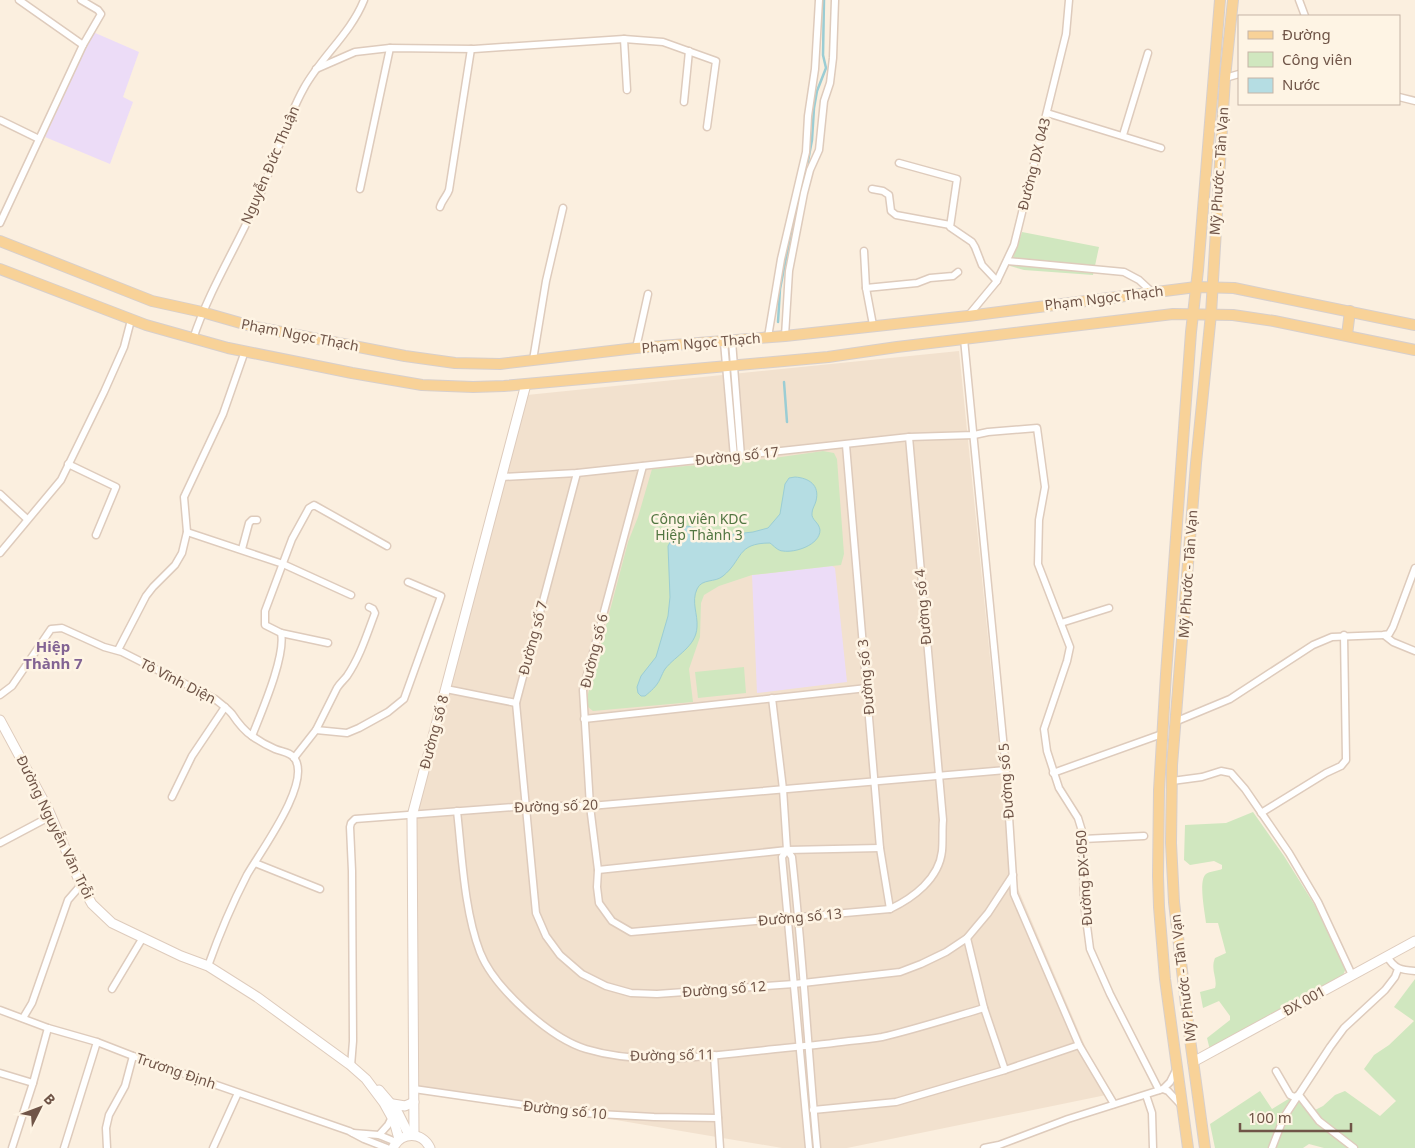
<svg xmlns="http://www.w3.org/2000/svg" width="1415" height="1148" viewBox="0 0 1415 1148" font-family="'Noto Sans',sans-serif">
<style>
.residential{fill:#f2e1ce}
.education{fill:#ecdcf7}
.green{fill:#d0e7bf}
.water{fill:#b5dde3;stroke:#9bcdd4}
.lines{fill:none;stroke-linecap:round;stroke-linejoin:round}
.stream{stroke:#9bcdd4;stroke-width:2.5}
.minor-casing{stroke:#decbbc;stroke-width:9}
.tertiary-casing{stroke:#decbbc;stroke-width:11}
.primary-casing{stroke:#d7cfcc;stroke-width:12}
.minor{stroke:#fff;stroke-width:6}
.tertiary{stroke:#fff;stroke-width:9}
.primary{stroke:#f8d298;stroke-width:10}
.labels{text-anchor:middle;stroke-width:5;stroke-linejoin:round;paint-order:stroke}
.street-label{font-size:14px;fill:#705548;stroke:#fef4e4}
.park-label{font-size:14px;fill:#527641;stroke:#fef4e4}
.neighbourhood-label{font-size:15px;font-weight:bold;fill:#826393;stroke:#fef4e4}
</style>
<rect width="100%" height="100%" fill="#fbefdf"/>
<path class="residential" d="M959 351 1012 875 1106 1095 847 1148H782L415 1086 413 816 527 395Z"/>
<g class="education">
<path d="M93 32 139 52 123 97 133 102 110 164 45 137Z"/>
<path d="M832 566 835 568 847 682 757 693 752 575Z"/>
</g>
<g class="green">
<path d="M1022 232 1099 247 1093 275 1024 270 1010 266Z"/>
<path d="M823 451 834 453 837 459 844 554 841 565 752 575 719 586 704 595 701 603 700 637 689 669 693 702 593 711 588 707V694L628 542 638 517 652 469 767 459Z"/>
<path d="M744 667 746 693 698 698 695 672Z"/>
<path d="M1253 812 1284 856 1314 904 1346 968 1342 978 1210 1050 1207 1038 1230 1020V1016L1219 1001 1203 1008 1200 992 1215 988C1218 979 1210 970 1215 958L1226 953 1218 923H1206C1205 913 1198 880 1206 874 1210 871 1217 871 1222 869V865L1214 861 1190 865 1184 860 1185 825 1226 823Z"/>
<path d="M1415 979V1148H1324L1309 1144 1303 1148H1215L1210 1124 1260 1091 1272 1109 1290 1098 1297 1100 1309 1113 1323 1106 1335 1095 1345 1091 1380 1116 1396 1101 1364 1069 1374 1055 1389 1045 1414 1021 1394 1007Z"/>
</g>
<path class="water" d="M795 477C809 478 820 485 816 501 815 505 812 509 812 513 811 520 819 522 820 530 820 545 795 553 783 551 778 551 774 546 770 543 736 543 743 560 723 576 715 583 702 578 697 589 691 602 698 614 697 627 696 647 676 655 665 669 663 672 662 675 660 679 657 686 651 691 645 696H641L638 693 637 687 641 676 656 657 668 616 670 597 668 546 676 532 687 526 692 527 708 537 753 532 768 528 780 514 785 484 789 478Z"/>
<g class="lines">
<g class="stream">
<path d="M810 164 808 161 812 140 814 108 817 91 826 68 823 55 824 0"/>
<path d="M802 180 807 169"/>
<path d="M778 322 780 289 796 207"/>
<path d="M784 382 787 422"/>
</g>
<g class="minor-casing">
<g id="minor">
<path d="M19 0 83 45"/>
<path d="M1299 0 1305 16"/>
<path d="M624 39 627 90"/>
<path d="M316 69 355 52 390 48 474 49 624 39 663 42 716 61 707 127"/>
<path d="M1225 78 1239 74"/>
<path d="M1399 97 1415 101"/>
<path d="M684 102 689 51"/>
<path d="M1047 113 1161 148"/>
<path d="M0 120 39 139"/>
<path d="M1123 135 1148 53"/>
<path d="M899 163 957 179 950 227 972 242 975 247 982 265 997 281"/>
<path d="M360 189 390 48"/>
<path d="M872 189 883 191 889 195 891 211 896 215 950 225"/>
<path d="M440 207C442 200 447 196 449 190L471 49"/>
<path d="M0 223 83 45 101 14 98 10 81 0"/>
<path d="M864 251 866 288 873 325"/>
<path d="M1007 261 1124 272 1139 280 1152 292"/>
<path d="M866 288 917 283 930 278 953 276 958 272"/>
<path d="M968 316 997 281 1014 245 1066 34 1069 0"/>
<path d="M785 336 789 271 804 193 810 170 819 150 824 101 830 83 833 58 835 0"/>
<path d="M768 337 781 259 806 152 808 116 815 69 819 0"/>
<path d="M193 339C210 287 241 240 262 190 276 157 286 120 304 88 321 57 351 33 364 0"/>
<path d="M964 339 1006 770 1014 894 1079 1045 1114 1104"/>
<path d="M732 341 741 456"/>
<path d="M724 342 734 457"/>
<path d="M636 348 648 294"/>
<path d="M533 360 546 281 563 208"/>
<path d="M846 445 880 848 890 909"/>
<path d="M68 464 116 487 96 535"/>
<path d="M643 466 583 690 590 806 598 870 597 887 599 903 612 921 631 932 890 909C913 898 939 879 942 851 943 841 942 830 943 820L909 437"/>
<path d="M577 473 516 703 536 913 546 936 560 955 582 974 606 986 631 993 657 994 794 984 900 972 921 964 946 952 967 938 988 913 1013 875"/>
<path d="M501 477 577 473 909 437 974 435 988 432 1037 428 1045 487 1039 520 1038 564 1070 647 1067 661 1044 729 1047 751 1059 788 1078 818 1082 831 1084 903 1090 949 1110 994 1159 1090"/>
<path d="M0 494 27 519"/>
<path d="M187 532 283 564 351 595"/>
<path d="M242 549 249 523 252 520H257"/>
<path d="M0 553 61 480 104 392 124 347 131 320"/>
<path d="M1061 623 1109 608"/>
<path d="M281 633 328 643"/>
<path d="M1384 635 1393 642 1415 651"/>
<path d="M118 650 146 596 153 587 175 565 182 553 187 532 184 497 223 414 245 351"/>
<path d="M446 689 516 703"/>
<path d="M0 695 12 686 51 629 62 628 104 647 122 652 215 699C221 704 227 708 232 714 238 723 243 730 252 736 259 741 268 746 275 749 282 752 291 752 295 759 311 784 260 852 247 875 232 904 219 935 208 966"/>
<path d="M772 698 783 789 787 850 792 857C803 954 808 1051 817 1148"/>
<path d="M584 719 867 688"/>
<path d="M1177 721 1230 699 1313 645 1332 637 1384 635 1389 634 1393 627 1415 568"/>
<path d="M316 730 337 688C340 683 344 680 347 676 360 657 367 634 375 613L373 609 369 607"/>
<path d="M252 736C261 713 286 656 281 633L265 625V611L292 539 309 508 314 505 387 546"/>
<path d="M294 758 316 730 347 733 359 728 388 712 404 699 441 596 408 582"/>
<path d="M1053 773 1162 734"/>
<path d="M1172 781 1202 777 1221 771 1231 773 1245 789 1289 853 1318 902 1352 975"/>
<path d="M172 797 192 756 225 707"/>
<path d="M457 811C462 855 464 910 480 952 494 988 550 1038 586 1049 649 1068 721 1054 785 1048 806 1046 827 1044 849 1041 860 1040 871 1039 882 1037 916 1029 950 1018 984 1008"/>
<path d="M1261 813 1326 773 1341 766 1346 760 1344 635"/>
<path d="M1083 839 1144 836"/>
<path d="M0 843 51 816"/>
<path d="M787 850 782 857 809 1148"/>
<path d="M255 863 320 889"/>
<path d="M598 870 787 850 880 848"/>
<path d="M967 938 984 1008 1005 1070"/>
<path d="M1387 956C1394 969 1401 970 1415 971"/>
<path d="M112 989 142 939"/>
<path d="M0 1010 48 1028 97 1042 133 1056 349 1131 364 1139 387 1148"/>
<path d="M23 1018 32 1003 68 900 81 885"/>
<path d="M714 1055 720 1148"/>
<path d="M351 1066 353 1041 352 871 350 827 351 823 355 819 527 806H590L1006 770"/>
<path d="M1276 1071 1290 1095 1294 1097 1299 1095"/>
<path d="M0 1073 33 1083"/>
<path d="M414 1089 580 1113 654 1117 718 1118"/>
<path d="M1163 1089 1168 1091 1182 1106"/>
<path d="M1146 1095 1152 1113 1153 1148"/>
<path d="M1299 1095 1319 1121 1354 1148"/>
<path d="M813 1110 896 1102 1005 1070 1079 1045"/>
<path d="M353 1133 379 1135 396 1142"/>
<path d="M379 1135 388 1125 392 1117"/>
<path d="M12 1148 33 1083 48 1028"/>
<path d="M64 1148 97 1042"/>
<path d="M107 1148 106 1128 109 1115 125 1086 133 1056"/>
<path d="M213 1148 238 1093"/>
<path d="M984 1148 999 1145 1068 1119 1163 1089 1170 1082 1177 1068"/>
<path d="M1272 1148 1284 1117 1330 1047 1344 1028 1385 990 1395 977 1398 969"/>
</g>
</g>
<g class="tertiary-casing">
<g id="tertiary">
<path d="M0 720 48 809 81 885 92 904 112 923 181 956 208 966 257 997 349 1064 366 1079 384 1103 394 1121 399 1139"/>
<path d="M1193 1062 1415 941"/>
<path d="M379 1090 397 1111 409 1135"/>
<path d="M393 1104 405 1106 414 1102"/>
<path d="M414 1135 412 816 526 384"/>
<path d="M393 1148C401 1132 422 1131 430 1148"/>
</g>
</g>
<g class="primary-casing">
<g id="primary">
<path d="M0 241 152 301 202 312 251 326 405 356 455 363 500 364 636 348 785 336 968 316 1196 287 1234 288 1415 325"/>
<path d="M0 269 146 325 228 348 352 373 422 385 473 387 504 386 828 357 897 347 1173 314 1233 315 1274 321 1415 350"/>
<path d="M1347 335 1350 311"/>
<path d="M1188 1148 1165 979 1159 907 1158 876 1159 790 1166 674 1191 332 1198 270 1220 0"/>
<path d="M1205 1148 1190 1039 1174 902 1171 843 1172 765 1196 463 1211 314 1225 78 1233 0"/>
</g>
</g>
<use href="#minor" class="minor"/>
<use href="#tertiary" class="tertiary"/>
<use href="#primary" class="primary"/>
</g>
<g class="labels">
<g class="street-label">
<text transform="translate(1034 164) rotate(-76)" y="5">Đường DX 043</text>
<text transform="translate(270 165) rotate(-67)" y="5">Nguyễn Đức Thuận</text>
<text transform="translate(1219 171) rotate(-86)" y="5">Mỹ Phước - Tân Vạn</text>
<text transform="translate(1104 298) rotate(-7)" y="5">Phạm Ngọc Thạch</text>
<text transform="translate(300 335) rotate(11)" y="5">Phạm Ngọc Thạch</text>
<text transform="translate(701 343) rotate(-5)" y="5">Phạm Ngọc Thạch</text>
<text transform="translate(737 456) rotate(-6)" y="5">Đường số 17</text>
<text transform="translate(1188 574) rotate(-86)" y="5">Mỹ Phước - Tân Vạn</text>
<text transform="translate(923 607) rotate(-95)" y="5">Đường số 4</text>
<text transform="translate(533 638) rotate(-75)" y="5">Đường số 7</text>
<text transform="translate(594 651) rotate(-76)" y="5">Đường số 6</text>
<text transform="translate(866 677) rotate(-95)" y="5">Đường số 3</text>
<text transform="translate(178 681) rotate(27)" y="5">Tô Vĩnh Diện</text>
<text transform="translate(434 732) rotate(-75)" y="5">Đường số 8</text>
<text transform="translate(1006 781) rotate(-94)" y="5">Đường số 5</text>
<text transform="translate(556 806) rotate(-2)" y="5">Đường số 20</text>
<text transform="translate(55 827) rotate(64)" y="5">Đường Nguyễn Văn Trỗi</text>
<text transform="translate(1084 878) rotate(-94)" y="5">Đường ĐX-050</text>
<text transform="translate(800 917) rotate(-5)" y="5">Đường số 13</text>
<text transform="translate(1183 978) rotate(-97)" y="5">Mỹ Phước - Tân Vạn</text>
<text transform="translate(724 989) rotate(-4)" y="5">Đường số 12</text>
<text transform="translate(1304 1001) rotate(-29)" y="5">ĐX 001</text>
<text transform="translate(672 1055) rotate(-1)" y="5">Đường số 11</text>
<text transform="translate(176 1071) rotate(19)" y="5">Trương Định</text>
<text transform="translate(565 1110) rotate(6)" y="5">Đường số 10</text>
</g>
<g class="park-label">
<text x="699" y="524">Công viên KDC<tspan x="699" dy="16">Hiệp Thành 3</tspan></text>
</g>
<g class="neighbourhood-label">
<text x="53" y="652">Hiệp<tspan x="53" dy="17">Thành 7</tspan></text>
</g>
</g>
<rect x="1238" y="15" width="162" height="90" fill="#fef4e4" stroke="#c5b4a6"/>
<rect x="1248" y="31" width="25" height="8" fill="#f8d298" stroke="#c5b4a6"/>
<text x="1282" y="40" font-size="15" fill="#705548">Đường</text>
<rect x="1248" y="52" width="25" height="15" fill="#d0e7bf" stroke="#c5b4a6"/>
<text x="1282" y="65" font-size="15" fill="#705548">Công viên</text>
<rect x="1248" y="78" width="25" height="15" fill="#b5dde3" stroke="#c5b4a6"/>
<text x="1282" y="90" font-size="15" fill="#705548">Nước</text>
<g transform="translate(40 1108) rotate(48)" stroke="#fef4e4" stroke-width="4" paint-order="stroke">
<path d="M0-4L9 19L0 12L-9 19Z" fill="#705548"/>
<text y="-8" font-size="14" font-weight="bold" text-anchor="middle" fill="#705548">B</text>
</g>
<path d="M1240 1123v8h111v-8" fill="none" stroke="#705548" stroke-width="2.5"/>
<text x="1248" y="1123" font-size="15" fill="#705548" stroke="#fef4e4" stroke-width="4" paint-order="stroke">100 m</text>
</svg>
